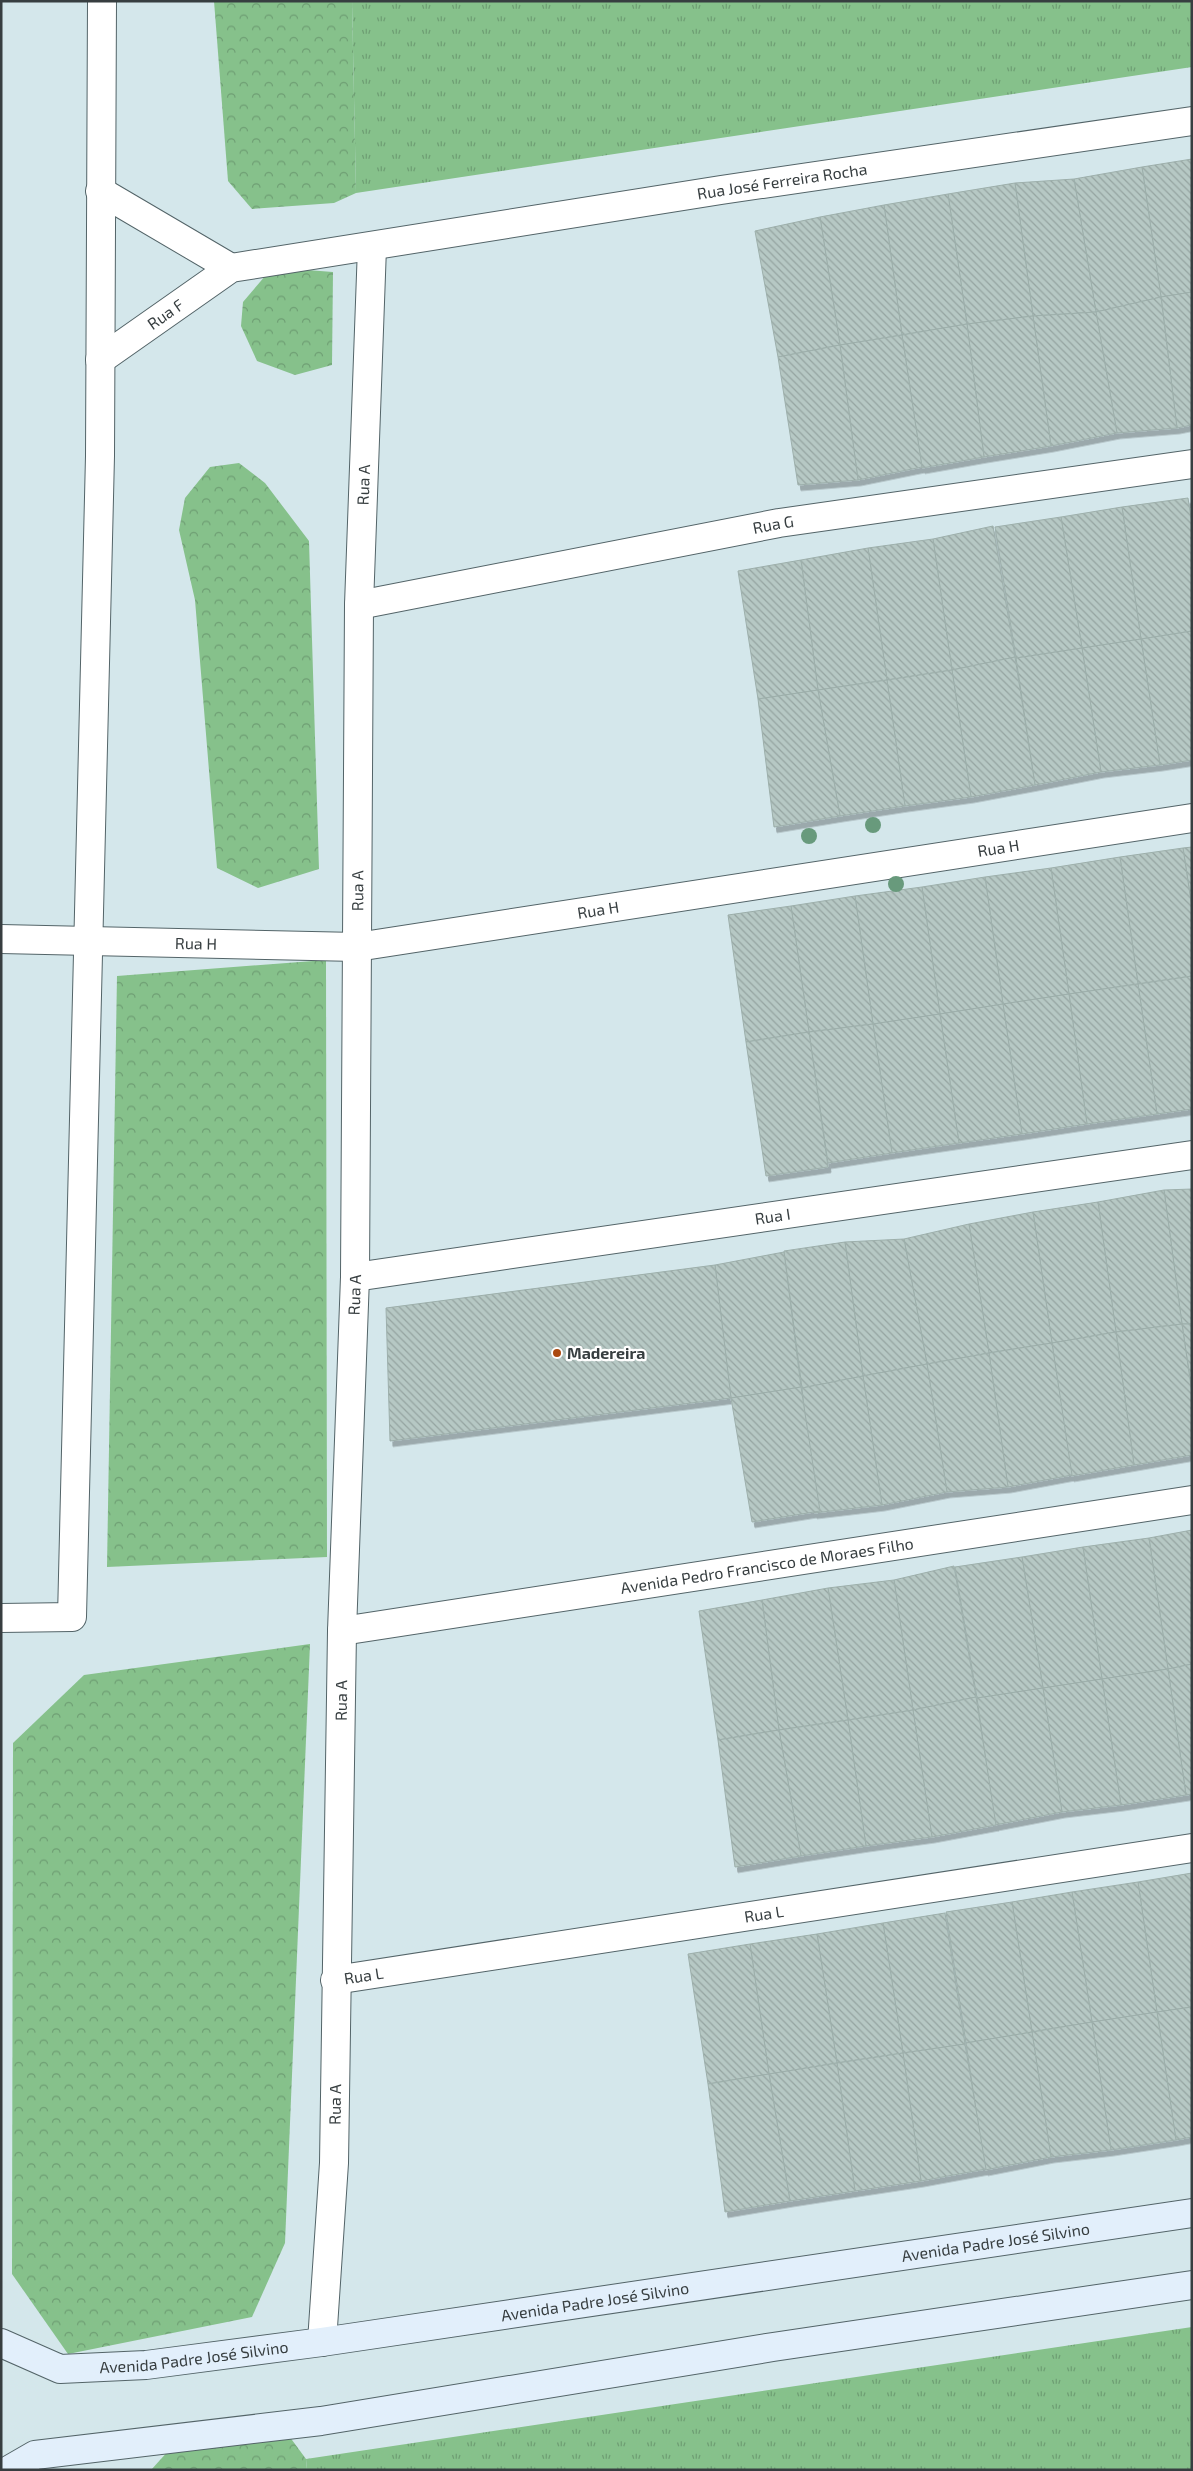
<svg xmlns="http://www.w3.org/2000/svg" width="1193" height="2471" viewBox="0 0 1193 2471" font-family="'Exo 2',sans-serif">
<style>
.grass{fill:url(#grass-tufts)}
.forest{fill:url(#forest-crowns)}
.building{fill:url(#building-back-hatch);stroke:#9dafab;filter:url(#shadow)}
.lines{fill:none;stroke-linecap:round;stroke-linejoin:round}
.street-casing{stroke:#536468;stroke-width:30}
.secondary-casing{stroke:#536468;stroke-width:30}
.street{stroke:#fff;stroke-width:28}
.secondary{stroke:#e2effb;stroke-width:28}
.tree{fill:#689a7c}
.poi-dot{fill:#ab490f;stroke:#fff;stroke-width:2}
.labels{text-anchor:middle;stroke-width:4.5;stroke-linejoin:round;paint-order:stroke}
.street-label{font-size:16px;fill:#373e40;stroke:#fff}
.poi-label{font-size:16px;font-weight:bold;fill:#373e40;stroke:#fff;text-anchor:start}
</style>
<defs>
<pattern id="grass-tufts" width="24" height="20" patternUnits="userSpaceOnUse" patternTransform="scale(1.25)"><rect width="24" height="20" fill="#86c18b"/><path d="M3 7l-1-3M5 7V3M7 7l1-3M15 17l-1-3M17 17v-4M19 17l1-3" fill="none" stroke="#6e9e73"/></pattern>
<pattern id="forest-crowns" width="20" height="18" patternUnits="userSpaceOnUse" patternTransform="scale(1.25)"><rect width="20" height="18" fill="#86c18b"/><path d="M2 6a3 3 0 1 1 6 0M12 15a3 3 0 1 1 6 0" fill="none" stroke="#6e9e73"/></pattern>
<pattern id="building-back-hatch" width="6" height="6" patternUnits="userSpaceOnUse" patternTransform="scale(1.25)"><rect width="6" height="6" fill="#b6c8c4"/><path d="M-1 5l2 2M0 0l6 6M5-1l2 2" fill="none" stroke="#95a4a1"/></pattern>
<filter id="shadow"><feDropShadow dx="3" dy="5.5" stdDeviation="0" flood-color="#0004"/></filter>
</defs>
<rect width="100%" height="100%" fill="#d4e7eb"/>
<g class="grass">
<path d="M352 1H1192V67L356 193Z"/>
<path d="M1192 2327V2470H307L306 2459Z"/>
</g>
<g class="forest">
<path d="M214 1H352L356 193 334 203 252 209 228 181Z"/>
<path d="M294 269 333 272 332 365 295 375 257 361 241 326 243 302 266 275Z"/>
<path d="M239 463 265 483 309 541 319 869 258 888 217 868 195 600 179 530 185 498 210 467Z"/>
<path d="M326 960 327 1557 107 1567 117 976Z"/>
<path d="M310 1644 285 2243 252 2317 68 2354 12 2274 13 1743 84 1675Z"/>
<path d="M281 2425 306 2459 307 2470H151L170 2449Z"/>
</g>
<g class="building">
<path d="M1192 159V292L1161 297 1142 167Z"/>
<path d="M1142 167 1161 297 1096 312 1074 179Z"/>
<path d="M1074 179 1096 312 1033 316 1015 183Z"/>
<path d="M1015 183 1033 316 967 324 948 194Z"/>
<path d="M948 194 967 324 902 335 884 205Z"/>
<path d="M884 205 902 335 840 345 820 217Z"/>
<path d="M820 217 840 345 778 357 755 231Z"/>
<path d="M1192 292V425L1177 428 1161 297Z"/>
<path d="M1161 297 1177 428 1117 433 1096 312Z"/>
<path d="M1096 312 1117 433 1051 446 1033 316Z"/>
<path d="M1033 316 1051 446 984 457 967 324Z"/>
<path d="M967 324 984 457 922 468 902 335Z"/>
<path d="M902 335 922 467 858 480 840 345Z"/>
<path d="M840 345 858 480 798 485 778 357Z"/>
<path d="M1188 498 1192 524V631L1141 639 1122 507Z"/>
<path d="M1122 507 1141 639 1082 648 1061 517Z"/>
<path d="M1061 517 1082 648 1016 658 995 527Z"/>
<path d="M993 526 1015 657 952 670 933 539Z"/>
<path d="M933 539 952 670 887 680 868 548Z"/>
<path d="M868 548 887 680 818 690 801 560Z"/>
<path d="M801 560 818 690 758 699 738 571Z"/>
<path d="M1192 631V760L1160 765 1141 639Z"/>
<path d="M1141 639 1160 765 1101 772 1082 648Z"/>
<path d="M1082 648 1101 772 1035 785 1016 658Z"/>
<path d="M1015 657 1035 785 971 797 952 670Z"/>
<path d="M952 670 971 797 905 806 887 680Z"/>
<path d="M887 680 905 806 840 816 818 690Z"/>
<path d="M818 690 840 816 774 827 758 699Z"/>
<path d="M1192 847V908L1183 848Z"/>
<path d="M1183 848 1192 908V976L1138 984 1120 857Z"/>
<path d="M1120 857 1138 984 1069 994 1051 868Z"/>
<path d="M1051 868 1069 994 1003 1004 985 877Z"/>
<path d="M985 877 1003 1004 940 1014 922 887Z"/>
<path d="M922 887 940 1014 873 1024 855 896Z"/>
<path d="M855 896 873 1024 809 1032 791 906Z"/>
<path d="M791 906 809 1032 746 1042 728 915Z"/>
<path d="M1192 976V1109L1157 1114 1138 984Z"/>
<path d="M1138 984 1157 1114 1087 1124 1069 994Z"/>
<path d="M1069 994 1087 1124 1022 1134 1003 1004Z"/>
<path d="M1003 1004 1022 1134 959 1143 940 1014Z"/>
<path d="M940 1014 959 1143 892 1153 873 1024Z"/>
<path d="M873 1024 892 1153 828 1163 809 1032Z"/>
<path d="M809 1032 828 1167 766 1176 746 1042Z"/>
<path d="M1192 1189V1324H1182L1164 1190Z"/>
<path d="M1164 1190 1182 1324 1116 1332 1098 1202Z"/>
<path d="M1098 1202 1116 1332 1052 1343 1033 1212Z"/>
<path d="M1033 1212 1052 1343 989 1353 969 1224Z"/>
<path d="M969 1224 989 1353 927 1364 904 1239Z"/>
<path d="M904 1239 927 1364 863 1376 845 1242Z"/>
<path d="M845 1242 863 1376 802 1388 784 1251Z"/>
<path d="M784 1252 801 1387 731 1398 715 1265Z"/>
<path d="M715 1265 731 1398 390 1441 386 1308Z"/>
<path d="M1182 1324H1192V1393Z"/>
<path d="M1182 1324 1192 1393V1455L1134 1465 1116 1332Z"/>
<path d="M1116 1332 1134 1465 1071 1476 1052 1343Z"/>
<path d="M1052 1343 1072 1475 1008 1487 989 1353Z"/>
<path d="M989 1353 1008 1487 947 1492 927 1364Z"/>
<path d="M927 1364 947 1492 882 1505 863 1376Z"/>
<path d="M863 1376 882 1505 814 1513 802 1388Z"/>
<path d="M801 1387 820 1511 752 1522 731 1398Z"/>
<path d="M1192 1530V1664L1168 1669 1149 1538Z"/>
<path d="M1149 1538 1168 1669 1102 1679 1083 1547Z"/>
<path d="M1083 1547 1102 1679 1043 1688 1022 1557Z"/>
<path d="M1022 1557 1043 1688 977 1698 955 1567Z"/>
<path d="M954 1566 976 1697 913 1710 894 1580Z"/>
<path d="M894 1580 913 1710 848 1720 828 1588Z"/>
<path d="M828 1588 848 1720 779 1730 762 1600Z"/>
<path d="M762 1600 779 1730 718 1740 699 1611Z"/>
<path d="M1192 1664V1794L1186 1795 1168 1669Z"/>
<path d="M1168 1669 1186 1795 1121 1805 1102 1679Z"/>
<path d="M1102 1679 1121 1805 1062 1812 1043 1688Z"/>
<path d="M1043 1688 1062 1812 995 1825 977 1698Z"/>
<path d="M976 1697 996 1825 932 1837 913 1710Z"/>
<path d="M913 1710 932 1837 866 1846 848 1720Z"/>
<path d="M848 1720 866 1846 801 1856 779 1730Z"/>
<path d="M779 1730 801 1856 735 1867 718 1740Z"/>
<path d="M1192 1873V2007L1157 2012 1138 1882Z"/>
<path d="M1138 1882 1157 2012 1092 2022 1072 1892Z"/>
<path d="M1072 1892 1092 2022 1032 2032 1012 1902Z"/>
<path d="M1012 1902 1032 2032 966 2043 946 1912Z"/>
<path d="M945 1913 965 2044 903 2053 883 1923Z"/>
<path d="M883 1923 903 2053 837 2063 817 1934Z"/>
<path d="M817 1934 837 2063 769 2074 750 1944Z"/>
<path d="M750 1944 769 2074 708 2084 688 1954Z"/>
<path d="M1192 2007V2137L1176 2140 1157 2012Z"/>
<path d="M1157 2012 1176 2140 1111 2150 1092 2022Z"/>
<path d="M1092 2022 1111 2150 1051 2157 1032 2032Z"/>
<path d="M1032 2032 1051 2157 985 2170 966 2043Z"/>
<path d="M965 2044 986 2169 921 2181 903 2053Z"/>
<path d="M903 2053 921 2181 855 2191 837 2063Z"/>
<path d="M837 2063 855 2191 790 2201 769 2074Z"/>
<path d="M769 2074 790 2201 725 2212 708 2084Z"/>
</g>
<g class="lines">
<g class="street-casing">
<g id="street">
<path d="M100 191 231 268"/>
<path id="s1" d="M100 360 231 268 721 190 1192 121"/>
<path id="s2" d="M359 605 779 523 1192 464"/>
<path id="s3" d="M1 939 357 947 1192 818"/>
<path id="s4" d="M355 1277 1192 1155"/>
<path d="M1 1618 72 1617 100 456 102 1"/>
<path id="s5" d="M342 1631 1192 1500"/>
<path id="s6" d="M335 1980 1192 1848"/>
<path id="s7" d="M322 2342 334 2163 342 1631 355 1277 359 605 372 247"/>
</g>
</g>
<g class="secondary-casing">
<g id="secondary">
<path id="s8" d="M1 2343 60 2369 146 2365 322 2342 1192 2213"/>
<path d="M9 2470 35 2455 321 2421 773 2347 1192 2285"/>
</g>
</g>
<use href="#street" class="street"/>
<use href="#secondary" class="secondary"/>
</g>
<g class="tree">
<circle cx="873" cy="825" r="8"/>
<circle cx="809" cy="836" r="8"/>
<circle cx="896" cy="884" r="8"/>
</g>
<circle class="poi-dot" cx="557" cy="1353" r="5"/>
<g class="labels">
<g class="street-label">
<text dy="6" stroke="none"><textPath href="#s1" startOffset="718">Rua José Ferreira Rocha</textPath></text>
<text dy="6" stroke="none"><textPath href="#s1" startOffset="80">Rua F</textPath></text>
<text dy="6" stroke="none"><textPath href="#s7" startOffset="1858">Rua A</textPath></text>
<text dy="6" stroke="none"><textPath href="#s2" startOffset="422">Rua G</textPath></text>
<text dy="6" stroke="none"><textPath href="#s3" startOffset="1005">Rua H</textPath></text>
<text dy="6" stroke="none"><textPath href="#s7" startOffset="1452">Rua A</textPath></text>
<text dy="6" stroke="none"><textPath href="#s3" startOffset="600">Rua H</textPath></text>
<text dy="6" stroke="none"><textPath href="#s3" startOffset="195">Rua H</textPath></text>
<text dy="6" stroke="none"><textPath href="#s4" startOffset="422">Rua I</textPath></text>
<text dy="6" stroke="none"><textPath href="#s7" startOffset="1048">Rua A</textPath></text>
<text dy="6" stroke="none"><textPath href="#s5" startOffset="430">Avenida Pedro Francisco de Moraes Filho</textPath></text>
<text dy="6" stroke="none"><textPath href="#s7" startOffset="642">Rua A</textPath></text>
<text dy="6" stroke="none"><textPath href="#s6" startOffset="434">Rua L</textPath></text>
<text dy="6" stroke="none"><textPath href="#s6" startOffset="29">Rua L</textPath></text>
<text dy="6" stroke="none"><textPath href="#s7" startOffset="238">Rua A</textPath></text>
<text dy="6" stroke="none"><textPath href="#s8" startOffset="1009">Avenida Padre José Silvino</textPath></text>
<text dy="6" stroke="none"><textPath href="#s8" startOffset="604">Avenida Padre José Silvino</textPath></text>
<text dy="6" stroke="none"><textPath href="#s8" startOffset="199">Avenida Padre José Silvino</textPath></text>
</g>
<g class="poi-label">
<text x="567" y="1359">Madereira</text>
</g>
</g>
<rect width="1193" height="2471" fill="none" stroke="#373e40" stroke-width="5"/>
</svg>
